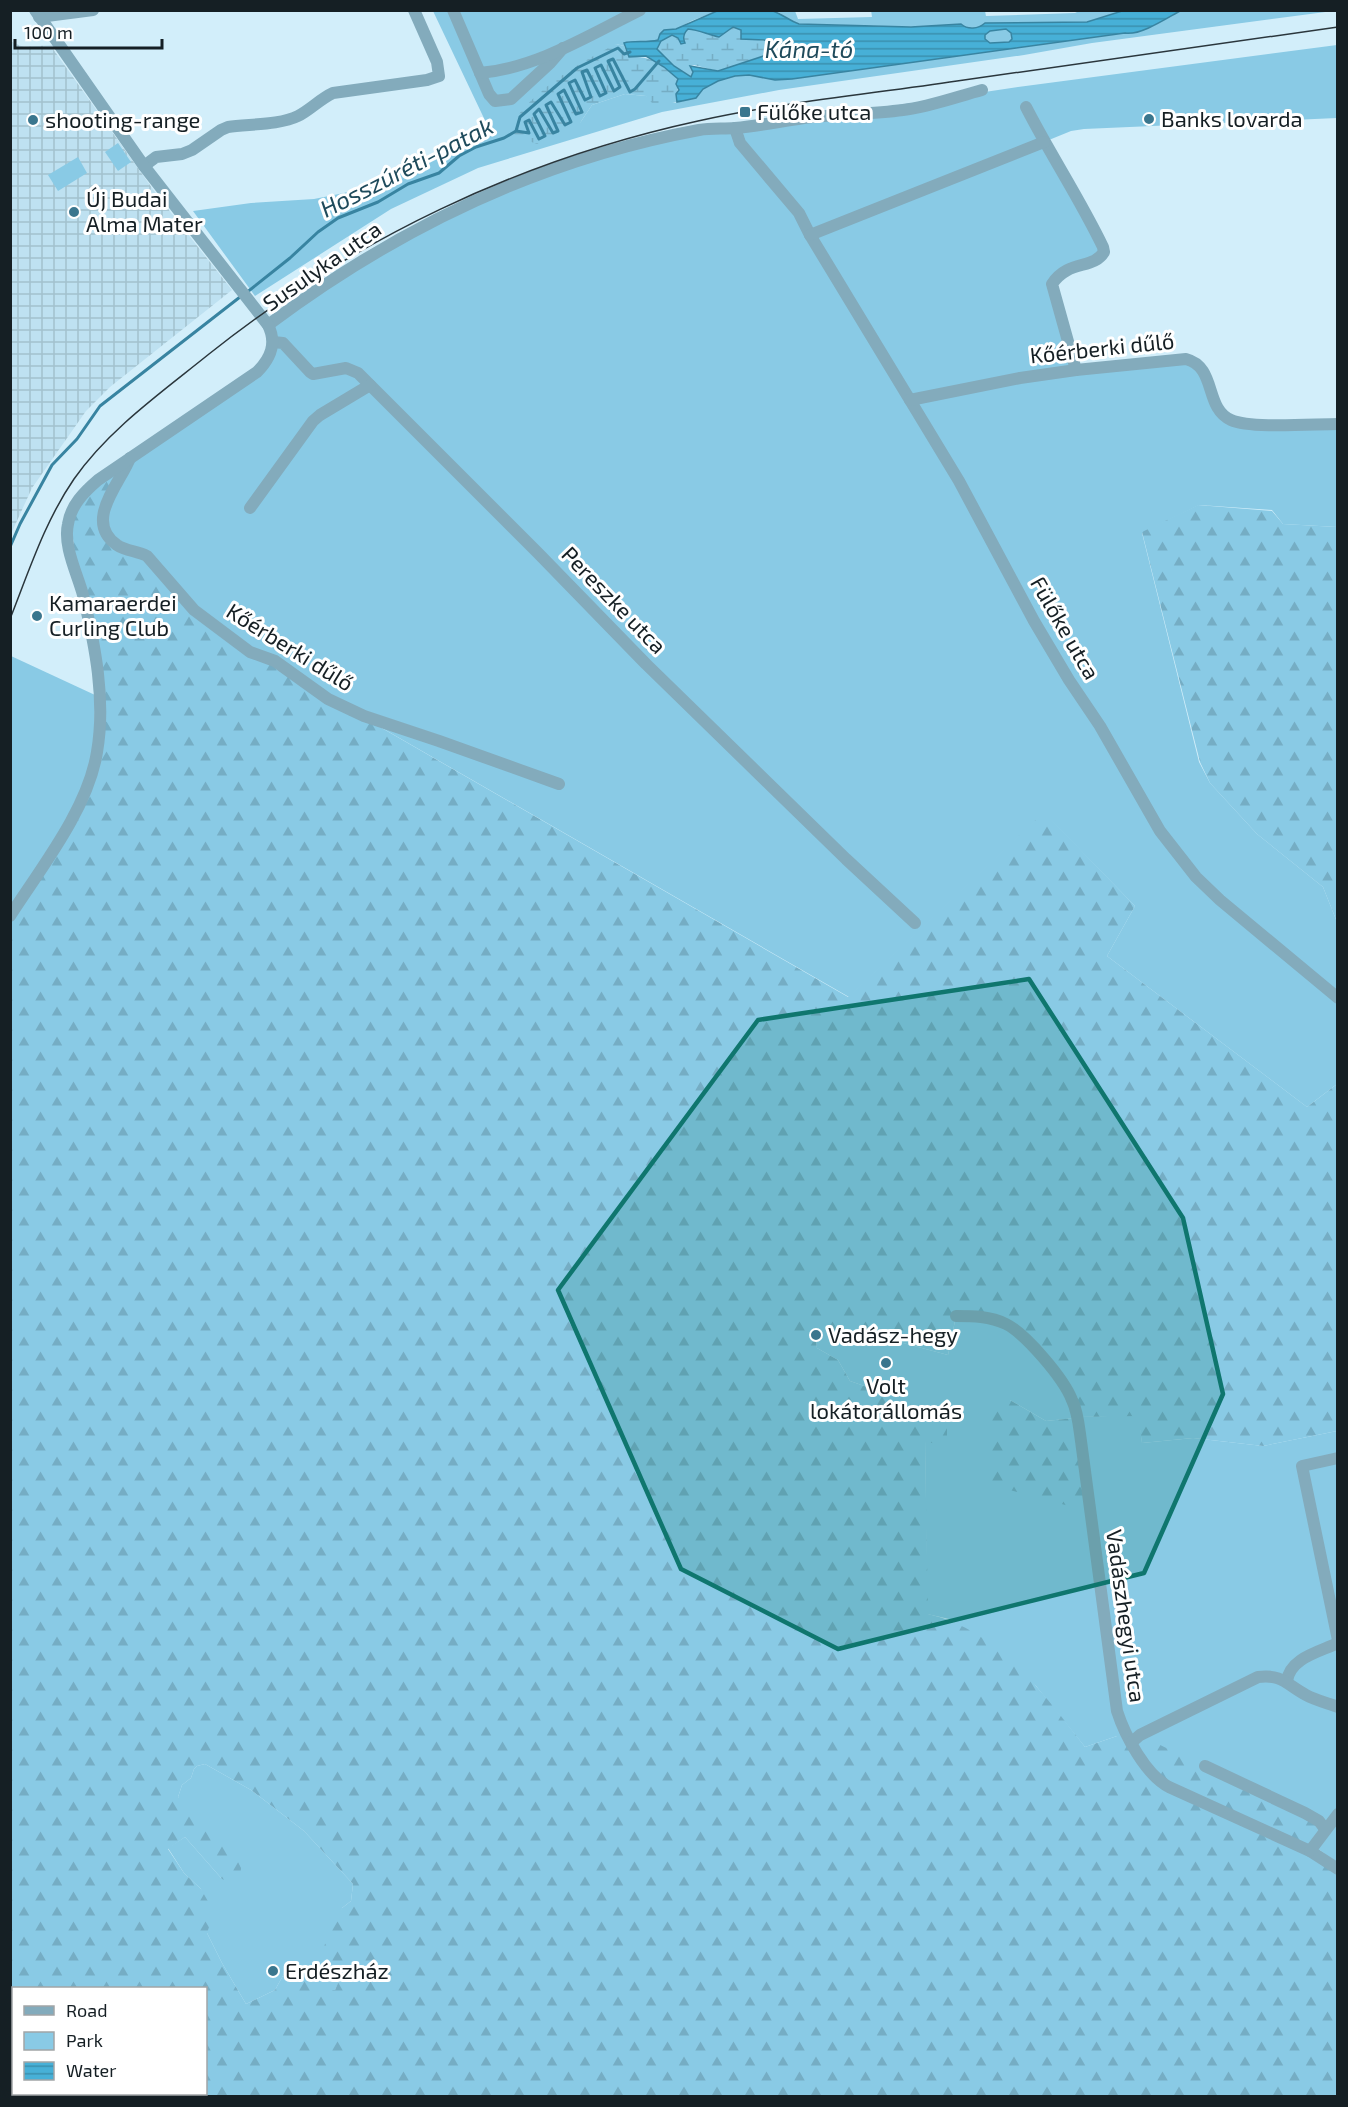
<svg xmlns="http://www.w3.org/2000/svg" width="1348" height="2107" viewBox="0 0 1348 2107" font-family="'Exo 2',sans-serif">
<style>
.industrial{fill:url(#industrial-grid)}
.green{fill:#89cae5}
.forest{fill:url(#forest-firs);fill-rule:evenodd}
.wetland{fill:url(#wetland-marsh)}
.water{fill:url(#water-rules);stroke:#3884a1;stroke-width:1.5;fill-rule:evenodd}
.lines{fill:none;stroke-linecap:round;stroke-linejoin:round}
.stream{stroke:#3884a1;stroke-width:3}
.minor{stroke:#83abbc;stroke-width:12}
.tram{stroke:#2a363c;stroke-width:1.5}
.marked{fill:#0f766e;fill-opacity:0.2;stroke:#0f766e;stroke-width:4.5;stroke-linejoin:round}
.poi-dot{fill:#3a768e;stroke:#fff;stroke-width:2}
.labels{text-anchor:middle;stroke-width:6;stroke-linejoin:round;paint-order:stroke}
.poi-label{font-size:22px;fill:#151f24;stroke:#fff;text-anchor:start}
.street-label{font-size:22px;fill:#151f24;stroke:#fff}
.water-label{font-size:24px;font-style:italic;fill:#1f4b5c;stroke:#fff}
</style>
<defs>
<pattern id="industrial-grid" width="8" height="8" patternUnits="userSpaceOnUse" patternTransform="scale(1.5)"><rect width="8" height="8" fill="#bee1f1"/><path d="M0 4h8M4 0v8" fill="none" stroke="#a2c1ce"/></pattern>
<pattern id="forest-firs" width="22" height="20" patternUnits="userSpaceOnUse" patternTransform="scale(1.5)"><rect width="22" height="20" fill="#89cae5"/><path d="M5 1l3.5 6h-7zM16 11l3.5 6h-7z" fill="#75adc4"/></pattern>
<pattern id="wetland-marsh" width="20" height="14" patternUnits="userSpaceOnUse" patternTransform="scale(1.5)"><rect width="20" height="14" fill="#89cae5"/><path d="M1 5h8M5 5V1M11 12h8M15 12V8" fill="none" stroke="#75adc4"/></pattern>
<pattern id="water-rules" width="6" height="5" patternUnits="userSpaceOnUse" patternTransform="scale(1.5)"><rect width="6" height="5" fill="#47b0d7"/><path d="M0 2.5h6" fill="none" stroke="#3a8fae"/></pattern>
</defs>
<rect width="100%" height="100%" fill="#d2eefa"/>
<path class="industrial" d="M11 42 24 47 53 45V49L157 195 232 290 110 387 86 411 32 488 11 534Z"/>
<g class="green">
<path d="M871 10 985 11 986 16 1075 13 1081 10 1122 11 1087 22 985 23 980 27 966 28 799 24 787 20 780 13 773 11H795L798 19 872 17Z"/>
<path d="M1281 10 1333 11 1092 43 1024 55 779 90 662 112 478 168 391 209 255 296 193 211 251 203 314 199 344 193 394 176 491 133 433 11H717L691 21 658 40 643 43 627 42 624 46 616 44 580 123 592 105 625 94 646 96 675 103 696 98 703 89 718 81 735 76 749 75 775 80 792 79 1125 33 1130 34 1155 25 1180 11Z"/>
<path d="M1006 29 1011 32 1012 39 1009 42 989 43 985 39V35L990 31Z"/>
<path d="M1337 45V118L1084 129 1071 131 1044 142 1104 252 1052 284 1076 369 1195 362 1229 420 1337 424V527L1283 524 1272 510 1199 505 1142 533 1199 762 1210 783 1257 834 1323 887 1337 922V1084L1307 1107 1107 956 1135 906 1044 813 849 997 250 652 109 538 108 498 128 464 268 358V325L454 210 640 144 1018 87Z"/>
<path d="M118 143 131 162 118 171 105 152Z"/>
<path d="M78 157 87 173 58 191 48 175Z"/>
<path d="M11 656 95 695 94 751 74 811 11 909Z"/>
<path d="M956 1316 1005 1324 1054 1372 1075 1418 1046 1421 1010 1400 988 1484 1077 1417 1139 1415 1142 1443 1193 1438 1263 1446 1337 1431V1864L1320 1850 1117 1736 1085 1747 1036 1686 949 1619 927 1614 925 1440 947 1413 912 1417 908 1391 902 1387 873 1389 850 1381 838 1360 817 1348 815 1333 862 1332 948 1355Z"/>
<path d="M205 1764 251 1790 304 1831 353 1884 351 1901 342 1908 339 1982 335 1990 325 1991 285 1972 275 1990 246 2004 222 1963 207 1933 201 1889 184 1873 168 1848 185 1837 222 1879 178 1797 182 1785 191 1778 194 1769 197 1766Z"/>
</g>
<g class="forest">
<path d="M128 464 108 498 104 532 137 551 176 587 250 652 848 997 1044 812 1135 906 1107 956 1307 1107 1337 1084V1431L1263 1446 1193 1438 1142 1443 1138 1416 1078 1417 1086 1508 1080 1509 988 1484V1399L1010 1400 1046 1421 1074 1418 1066 1388 1005 1324 956 1316 948 1355 862 1332 815 1334 817 1348 838 1360 850 1381 873 1389 902 1387 909 1391 912 1417 947 1413V1447L925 1441 928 1614C998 1630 1043 1693 1085 1747L1117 1736 1144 1737 1316 1822 1320 1850 1337 1864V2096H11L10 910 74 811 91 768 95 722 93 666 81 609 71 521 91 487ZM205 1764 251 1790 304 1831 353 1884 351 1901 342 1908 318 1959 339 1981 335 1990H325L295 1960 285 1972 275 1990 246 2004 222 1963 207 1933 214 1912 201 1889 184 1873 168 1849 185 1837 222 1879 235 1884 240 1879 241 1868 234 1854 178 1797 182 1785 191 1778 194 1769 197 1766ZM14 1988H206V2094H14Z"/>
<path d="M1198 505 1272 511 1283 524 1337 527V922L1323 887 1257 834 1210 783 1200 762 1142 532Z"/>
</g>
<g class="wetland">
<path d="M733 27 741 30 749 38 779 44 782 50 718 71 694 65 690 66 693 72 692 77 674 66 657 49 661 41 672 35 684 42 683 39 684 32 688 29 700 30 709 35Z"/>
<path d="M616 44 624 46 629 57C654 56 660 64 678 79 679 88 676 94 677 102L662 105 652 103 646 96 625 94 592 105 580 123 537 144 515 136 512 124C535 88 579 63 616 44Z"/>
</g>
<path class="water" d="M717 11H773C784 15 788 20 799 24L911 27 961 24C968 30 978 29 985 23L1087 22 1122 11H1180C1167 18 1140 36 1125 33L792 79 775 80 749 75 735 76 718 81 703 89 696 98 677 102 676 94 679 90 676 84 678 79 664 67 646 56 629 57 624 43C633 40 647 43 658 40L660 34 664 30 676 29ZM733 27 741 30V39L764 40 779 44 782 50 718 71 690 66 693 72 691 77 674 66 657 49 661 41 672 35 678 38 681 44 685 43C682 37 684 33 688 29 700 30 708 35 719 37ZM1006 29 1011 33 1012 39 1009 42 990 43 985 39V35L990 31Z"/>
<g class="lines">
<g class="stream">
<path d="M516 131 529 133 525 122 529 120 539 139 545 136 534 114 539 109 553 133 558 131 546 105 551 102 565 125 571 122 558 94 564 90 576 114 582 112 569 83 575 80 585 100 591 97 582 72 587 70 600 96 606 93 595 68 601 65 614 91 620 87 608 61 613 59 630 92 635 89 659 61"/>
<path d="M246 293 290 258 318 232 338 218 378 202 408 184 439 173 459 156 476 147 504 138 516 131 520 117 577 68 618 48 624 54 630 52"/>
<path d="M10 547 20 524 52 465 77 439 100 406 240 297"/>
</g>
<g class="minor">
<path d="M453 10 489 94 495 101 511 99 550 63 563 48"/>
<path d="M39 17 93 10"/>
<path d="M480 73C537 68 589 35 640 10"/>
<path d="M1026 107C1050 154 1080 199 1103 247L1104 252C1093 270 1069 259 1052 284L1076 370"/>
<path d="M735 128 740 143 799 213 810 235 959 481 1034 621 1069 680 1100 726 1160 831 1196 877 1220 900 1338 998"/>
<path d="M144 166 156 157 182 154 192 150 221 130 228 127C248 124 280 125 298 116 310 110 320 99 333 93L427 80 439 76 437 62 414 10"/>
<path d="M810 235 1044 142"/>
<path d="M268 325C396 229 541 159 699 130 711 128 723 129 735 128 761 126 786 120 812 117 842 114 873 114 903 110 929 107 956 97 982 90"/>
<path d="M273 342 283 343 310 372 313 374 346 368 358 373 538 553 646 664 846 859 915 923"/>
<path d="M910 400 1020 378 1076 370 1186 359C1217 367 1204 408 1231 420 1251 429 1313 424 1338 424"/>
<path d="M130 458C120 484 83 521 117 545 126 551 137 551 147 556L194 610 250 652 275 661 328 699 364 716 439 741 559 784"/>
<path d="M250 508 313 421 320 415 370 385"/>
<path d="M10 916C41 868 88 809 97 752 106 700 95 645 83 595 77 573 63 546 68 524 71 505 84 492 98 480L257 372C271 358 277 343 268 325L144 166 35 10"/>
<path d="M956 1316C972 1316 990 1316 1006 1324 1026 1334 1064 1379 1072 1400 1078 1412 1079 1427 1081 1441L1117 1711C1125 1736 1146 1775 1169 1787L1310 1851 1338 1869"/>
<path d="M1338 1458 1302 1466 1338 1640"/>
<path d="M1287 1681C1290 1658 1319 1652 1338 1643"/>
<path d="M1132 1742 1140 1735 1258 1677C1282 1674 1286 1684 1306 1695 1315 1700 1327 1703 1338 1707"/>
<path d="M1205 1766 1305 1813 1319 1821 1325 1829"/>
<path d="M1310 1851 1338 1814"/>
</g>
<path class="tram" d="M10 619C29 571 45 521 74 479 109 429 162 392 209 354 352 240 519 160 698 121 783 102 871 94 957 81 1084 63 1211 45 1338 27"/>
</g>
<path class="marked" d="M1029 979 1183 1218 1223 1394 1144 1573 838 1649 681 1569 558 1290 758 1020Z"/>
<g class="poi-dot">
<rect x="739" y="106" width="12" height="12" rx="3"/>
<circle cx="1149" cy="119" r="6"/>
<circle cx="33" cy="120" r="6"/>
<circle cx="74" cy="212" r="6"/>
<circle cx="37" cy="616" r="6"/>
<circle cx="816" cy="1335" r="6"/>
<circle cx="886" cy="1363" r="6"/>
<circle cx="273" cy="1971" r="6"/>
</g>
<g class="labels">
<g class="poi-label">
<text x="757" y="120">Fülőke utca</text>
<text x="1161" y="127">Banks lovarda</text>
<text x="45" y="128">shooting-range</text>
<text x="86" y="207">Új Budai<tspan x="86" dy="25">Alma Mater</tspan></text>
<text x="49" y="611">Kamaraerdei<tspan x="49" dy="25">Curling Club</tspan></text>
<text x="828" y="1343">Vadász-hegy</text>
<text x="886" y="1394" text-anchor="middle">Volt<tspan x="886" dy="25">lokátorállomás</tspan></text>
<text x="285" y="1979">Erdészház</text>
</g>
<g class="street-label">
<text transform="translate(322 266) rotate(-35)" y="8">Susulyka utca</text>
<text transform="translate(1102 348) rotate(-6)" y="8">Kőérberki dűlő</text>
<text transform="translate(614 600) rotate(46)" y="8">Pereszke utca</text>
<text transform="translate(1065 628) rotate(60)" y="8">Fülőke utca</text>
<text transform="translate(290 647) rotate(32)" y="8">Kőérberki dűlő</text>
<text transform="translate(1126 1616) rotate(82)" y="8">Vadászhegyi utca</text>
</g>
<g class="water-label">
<text x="809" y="58">Kána-tó</text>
<text transform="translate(407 168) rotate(-27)" y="8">Hosszúréti-patak</text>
</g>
</g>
<rect width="1348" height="2107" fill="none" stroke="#151f24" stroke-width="24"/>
<rect x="12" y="1987" width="195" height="108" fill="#ffffff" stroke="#a1a5a7" stroke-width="1.5"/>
<rect x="24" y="2006" width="30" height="9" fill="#83abbc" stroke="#a1a5a7" stroke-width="1.5"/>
<text x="66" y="2017" font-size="18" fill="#151f24">Road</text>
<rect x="24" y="2032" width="30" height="18" fill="#89cae5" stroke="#a1a5a7" stroke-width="1.5"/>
<text x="66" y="2047" font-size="18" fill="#151f24">Park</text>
<rect x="24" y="2062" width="30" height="18" fill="url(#water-rules)" stroke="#a1a5a7" stroke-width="1.5"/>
<text x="66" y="2077" font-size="18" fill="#151f24">Water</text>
<path d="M15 39v9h147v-9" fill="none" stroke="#151f24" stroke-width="3"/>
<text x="24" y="39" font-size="18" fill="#151f24" stroke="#ffffff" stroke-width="4.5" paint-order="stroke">100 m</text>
</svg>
